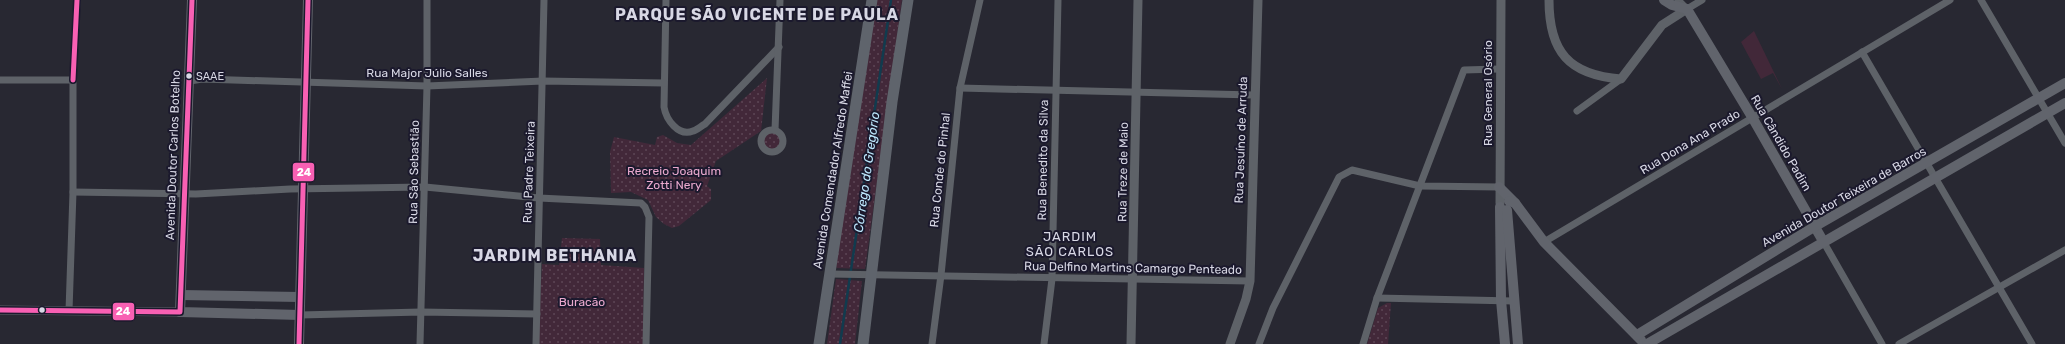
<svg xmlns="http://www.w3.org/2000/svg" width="2065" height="344" viewBox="0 0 2065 344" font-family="Rubik,sans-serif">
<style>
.park{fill:url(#park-dots)}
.garden{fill:#422839}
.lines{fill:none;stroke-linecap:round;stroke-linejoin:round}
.stream{stroke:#113b4e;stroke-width:2.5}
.minor{stroke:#5e6268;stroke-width:7}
.tertiary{stroke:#5e6268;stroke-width:9}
.secondary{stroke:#61646c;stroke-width:10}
.primary{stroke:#5f646c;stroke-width:11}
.bus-1-casing{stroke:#1b192d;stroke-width:8}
.bus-1{stroke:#f860b3;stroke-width:5}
.bus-dot{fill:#d8d8e5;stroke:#1b192d;stroke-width:1.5}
.labels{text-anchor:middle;stroke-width:4;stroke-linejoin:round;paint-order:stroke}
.bus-label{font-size:11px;fill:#d8d8e5;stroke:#1b192d;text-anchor:start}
.street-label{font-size:12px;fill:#d8d8e5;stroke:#1b192d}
.park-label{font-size:12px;fill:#eaa9ce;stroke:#1b192d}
.water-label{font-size:13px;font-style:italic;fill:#bde7fd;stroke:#1b192d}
.neighbourhood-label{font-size:13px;letter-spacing:1px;fill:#d8d8e5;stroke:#1b192d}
.district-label{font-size:16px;font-weight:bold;letter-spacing:1px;fill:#d8d8e5;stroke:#1b192d}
.line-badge{stroke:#1b192d;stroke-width:1.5}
.badge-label{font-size:11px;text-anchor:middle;font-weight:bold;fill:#fff}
</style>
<defs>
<pattern id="park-dots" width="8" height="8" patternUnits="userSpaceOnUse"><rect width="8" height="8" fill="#422839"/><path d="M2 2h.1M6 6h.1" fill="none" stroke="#5d4656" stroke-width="1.8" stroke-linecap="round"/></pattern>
</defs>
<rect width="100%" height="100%" fill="#282832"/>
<g class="park">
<path d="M875 0H902L865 269 837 268 836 267Z"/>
<path d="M767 78 761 131 716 161 707 186 711 189V200L679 226 672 228 664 224 656 217 648 200 631 192 611 193 610 152 614 137 655 145 657 137 663 135 677 143 691 145Z"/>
<circle cx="772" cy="141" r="9"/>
<path d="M562 238 600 239 601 265 644 268 643 344H538L542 264 559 265Z"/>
<path d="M836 279 862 281 855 344H827Z"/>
<path d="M1387 303H1391L1388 344H1367L1378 308Z"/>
</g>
<path class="garden" d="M1754 31 1782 89 1773 73 1761 79 1741 42Z"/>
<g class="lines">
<path class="stream" d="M840 344 891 0"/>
<g class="minor">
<path d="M666 0 664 107C666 119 678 137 693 131 697 130 701 126 705 124L779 47"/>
<path d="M1678 0 1687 9 1702 0"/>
<path d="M1981 0 2065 143"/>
<path d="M1862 52 2032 344"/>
<path d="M0 80H73"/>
<path d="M190 81 202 79 427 86 543 81 664 83"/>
<path d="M960 88 1254 95"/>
<path d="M1577 111 1621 79"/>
<path d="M775 130 780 0"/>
<circle cx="772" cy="141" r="11"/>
<path d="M73 192 196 194 290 189 425 187 539 198 641 203 645 207 649 217 646 344"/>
<path d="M1823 241 1882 344"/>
<path d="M1544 242 1950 0"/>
<path d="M830 274 1250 281"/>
<path d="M1377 298 1514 301"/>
<path d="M69 311 73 192V80L77 0"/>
<path d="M300 315 421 312 537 314"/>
<path d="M420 344 427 86V0"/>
<path d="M536 344 544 0"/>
<path d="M932 344 941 275 960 88 980 0"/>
<path d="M1044 344 1052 279 1058 0"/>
<path d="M1259 344 1273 308 1339 177 1352 170 1420 186 1499 187"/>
<path d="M1363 344 1377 298 1464 70 1499 69"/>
<path d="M1899 344 2065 250"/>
</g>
<g class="tertiary">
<path d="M1549 0C1549 52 1569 75 1621 79L1662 25 1687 9"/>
<path d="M1500 203 1501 0"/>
<path d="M0 310 180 312"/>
<path d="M1131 344 1138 0"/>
<path d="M1230 344 1246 299 1250 281 1258 0"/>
</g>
<g class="secondary">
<path d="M192 0 180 312 300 315"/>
<path d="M1664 0 1672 5 1687 9 1752 117 1823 241"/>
<path d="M1499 187 1515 203"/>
<path d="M1509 201 1515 203 1544 242 1641 340"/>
<path d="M1500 207 1501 300 1505 344"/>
<path d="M1507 210 1518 344"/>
<path d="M181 295 300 297"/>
<path d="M1637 335 1814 227 2065 83"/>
<path d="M299 344 308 0"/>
<path d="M1647 344 2065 103"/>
</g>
<g class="primary">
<path d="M819 344 872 0"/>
<path d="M863 344 892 102 908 0"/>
</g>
<g class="bus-1-casing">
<g id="bus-1">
<path d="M73 80 77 0"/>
<path d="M0 310 180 312 192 0"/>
<path d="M299 344 308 0"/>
</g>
</g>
<use href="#bus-1" class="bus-1"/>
</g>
<g class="bus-dot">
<circle cx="189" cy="76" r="3.5"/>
<circle cx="42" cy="310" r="3.5"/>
</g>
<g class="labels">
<g class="bus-label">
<text x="196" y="80">SAAE</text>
</g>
<g class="street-label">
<text x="427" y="77">Rua Major Júlio Salles</text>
<text transform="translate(1488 93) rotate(-90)" y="4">Rua General Osório</text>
<text transform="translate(1241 140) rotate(-88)" y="4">Rua Jesuíno de Arruda</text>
<text transform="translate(1690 142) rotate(-31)" y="4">Rua Dona Ana Prado</text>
<text transform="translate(1781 143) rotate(60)" y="4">Rua Cândido Padim</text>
<text transform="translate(173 155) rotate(-88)" y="4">Avenida Doutor Carlos Botelho</text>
<text transform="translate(1043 160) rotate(-89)" y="4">Rua Benedito da Silva</text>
<text transform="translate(833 170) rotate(-81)" y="4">Avenida Comendador Alfredo Maffei</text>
<text transform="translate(940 170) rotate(-84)" y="4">Rua Conde do Pinhal</text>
<text transform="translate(414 172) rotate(-89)" y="4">Rua São Sebastião</text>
<text transform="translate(529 172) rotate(-88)" y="4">Rua Padre Teixeira</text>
<text transform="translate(1123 172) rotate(-89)" y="4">Rua Treze de Maio</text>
<text transform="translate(1844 197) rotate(-30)" y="4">Avenida Doutor Teixeira de Barros</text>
<text transform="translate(1133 268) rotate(1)" y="4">Rua Delfino Martins Camargo Penteado</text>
</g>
<g class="park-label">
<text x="674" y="175">Recreio Joaquim<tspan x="674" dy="14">Zotti Nery</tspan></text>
<text x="582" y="306">Buracão</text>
</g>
<g class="water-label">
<text transform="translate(866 172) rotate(-82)" y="5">Córrego do Gregório</text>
</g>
<g class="neighbourhood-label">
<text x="1070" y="241">JARDIM<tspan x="1070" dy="15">SÃO CARLOS</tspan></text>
</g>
<g class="district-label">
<text x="757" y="20">PARQUE SÃO VICENTE DE PAULA</text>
<text x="555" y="261">JARDIM BETHANIA</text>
</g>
</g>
<g class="line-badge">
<rect x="292" y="162" width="23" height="20" rx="4" fill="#f860b3"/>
<rect x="112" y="302" width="23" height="19" rx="4" fill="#f860b3"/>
</g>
<g class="badge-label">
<text x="304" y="176">24</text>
<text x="123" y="315">24</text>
</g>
</svg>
